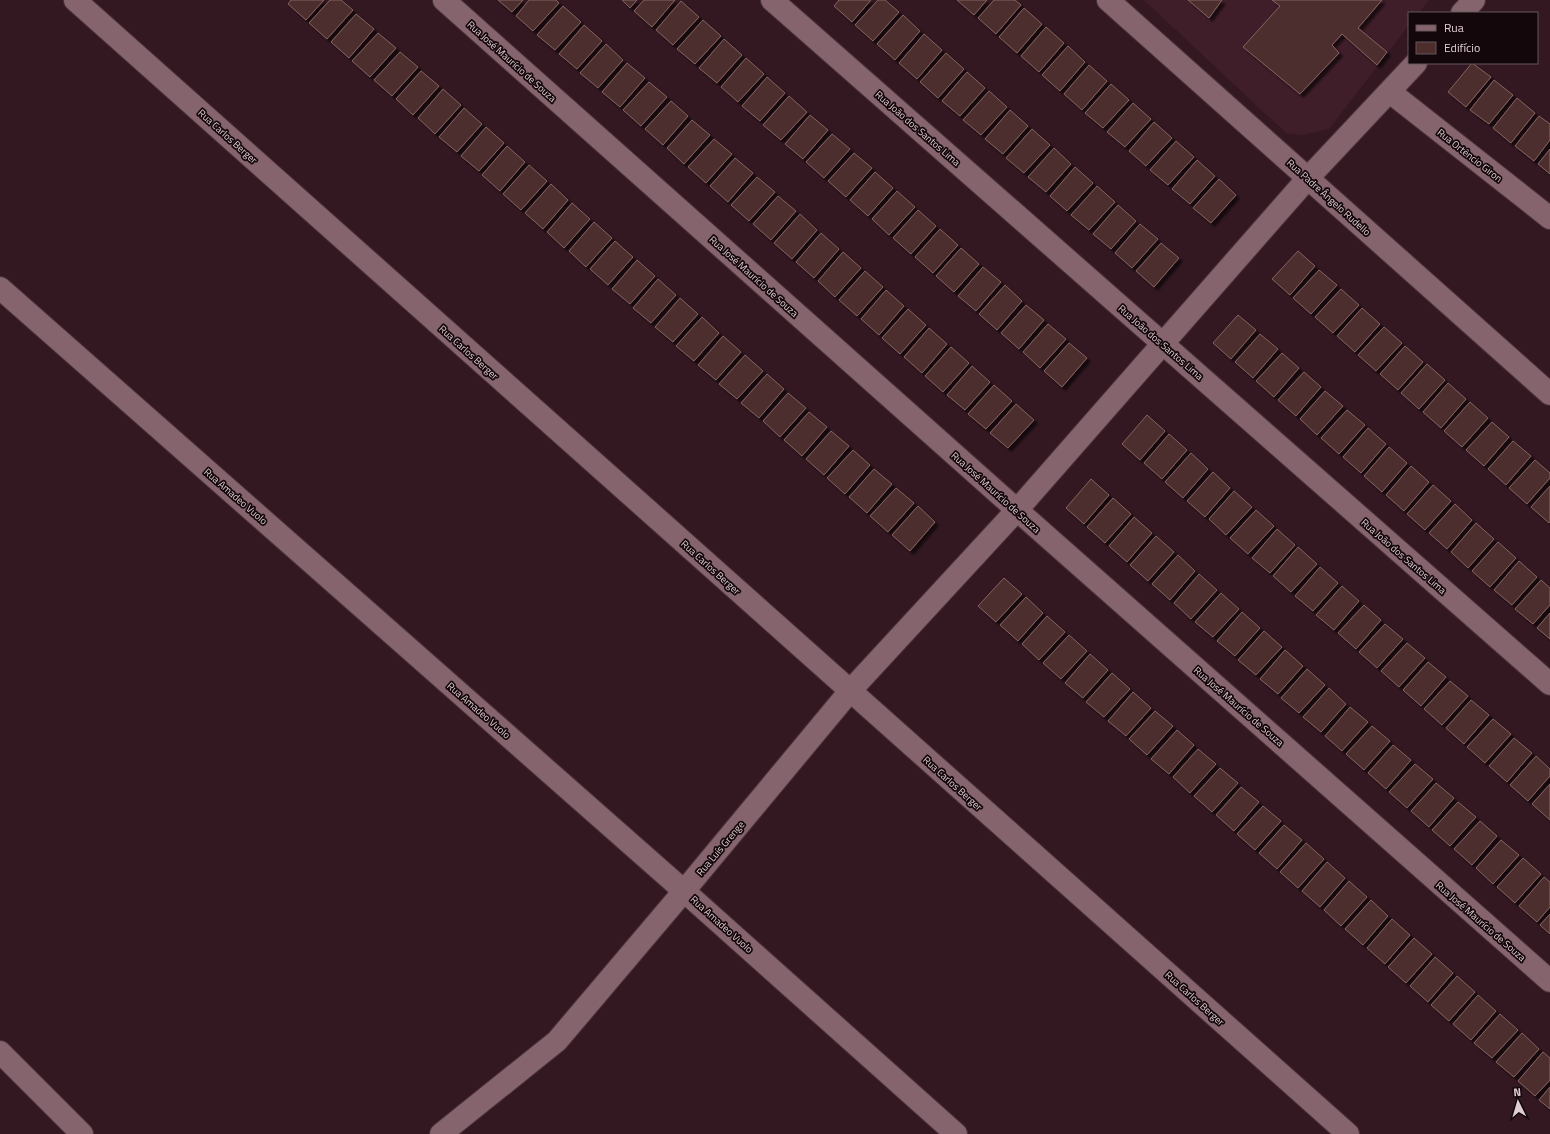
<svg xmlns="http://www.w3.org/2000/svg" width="1550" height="1134" viewBox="0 0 1550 1134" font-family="'Titillium Web',sans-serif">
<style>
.built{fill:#401e29}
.building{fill:#4d2e2d;stroke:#856260;filter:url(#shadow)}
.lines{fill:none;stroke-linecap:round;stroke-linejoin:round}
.minor-casing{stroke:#4a333b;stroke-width:24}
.minor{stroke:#86646e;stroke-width:22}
.labels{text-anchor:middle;stroke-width:3.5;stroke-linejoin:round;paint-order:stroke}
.street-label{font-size:10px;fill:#e0cdd2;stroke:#13070b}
</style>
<defs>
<filter id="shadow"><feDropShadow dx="3.5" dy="3.5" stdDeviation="1" flood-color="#0009"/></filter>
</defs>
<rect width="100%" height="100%" fill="#331821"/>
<path class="built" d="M1144 0H1429L1419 13H1409V25L1329 129 1302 135 1286 133Z"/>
<g class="building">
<path d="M291 0H324L306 20 288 4Z"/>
<path d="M330 0H341L353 10 327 39 309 23Z"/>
<path d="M498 0H523L512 12Z"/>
<path d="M529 0H556L559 3 533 31 516 16Z"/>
<path d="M622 0H637L630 8Z"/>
<path d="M644 0H675L652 27 634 11Z"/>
<path d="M839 0H871L852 22 834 6Z"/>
<path d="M878 0H885L899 12 873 41 855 25Z"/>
<path d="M957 0H987L974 15Z"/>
<path d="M994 0H1015L1021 5 996 34 978 18Z"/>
<path d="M1188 0H1222L1209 18Z"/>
<path d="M1272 0H1382L1358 28 1387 52 1377 65 1342 34 1332 45 1339 53 1300 94 1243 47 1280 6Z"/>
<path d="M681 1 699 17 673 45 656 30Z"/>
<path d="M563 6 581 22 555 50 537 35Z"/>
<path d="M1024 8 1042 24 1017 53 999 37Z"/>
<path d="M356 14 374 29 349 58 331 42Z"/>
<path d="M903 15 920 31 895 60 877 44Z"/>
<path d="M703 20 721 36 695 64 677 49Z"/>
<path d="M584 25 602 41 577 69 559 54Z"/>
<path d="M1046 27 1064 43 1039 72 1021 56Z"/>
<path d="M378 33 396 48 370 77 352 61Z"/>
<path d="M924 34 942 50 917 79 899 63Z"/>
<path d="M724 39 742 55 717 83 699 68Z"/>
<path d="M606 44 623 60 598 88 580 73Z"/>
<path d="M1068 46 1085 62 1060 91 1042 75Z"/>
<path d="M400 52 418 67 392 96 374 80Z"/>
<path d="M946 53 964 69 938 98 920 82Z"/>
<path d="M746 58 764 74 738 102 721 87Z"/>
<path d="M627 63 645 78 620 107 602 92Z"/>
<path d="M1472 63 1491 77 1466 107 1448 92Z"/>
<path d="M1089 65 1107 81 1082 110 1064 94Z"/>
<path d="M421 71 439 86 413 115 396 99Z"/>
<path d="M967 72 985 88 960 116 942 101Z"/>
<path d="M767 77 785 93 760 121 742 106Z"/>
<path d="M1494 80 1513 95 1489 124 1470 110Z"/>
<path d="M649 82 667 97 641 126 623 110Z"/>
<path d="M1111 84 1129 100 1103 128 1085 113Z"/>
<path d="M443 89 461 105 435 134 418 118Z"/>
<path d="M989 91 1007 107 981 135 963 120Z"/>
<path d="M789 96 807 112 781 140 763 125Z"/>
<path d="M1517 98 1535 113 1511 143 1493 128Z"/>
<path d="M671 101 688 116 663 145 645 129Z"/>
<path d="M1133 103 1151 119 1125 147 1107 132Z"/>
<path d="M464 108 482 124 457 152 439 137Z"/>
<path d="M1010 110 1028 126 1003 154 985 139Z"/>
<path d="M810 115 828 130 803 159 785 144Z"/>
<path d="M1539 116 1550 124V140L1534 161 1515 146Z"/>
<path d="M692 120 710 135 684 164 667 148Z"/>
<path d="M1154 122 1172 138 1146 166 1129 151Z"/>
<path d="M486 127 504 143 479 171 461 156Z"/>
<path d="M1032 129 1050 145 1024 173 1006 158Z"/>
<path d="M832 134 850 149 824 178 806 162Z"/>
<path d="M714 139 732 154 706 183 688 167Z"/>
<path d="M1176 141 1194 157 1168 185 1150 170Z"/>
<path d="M507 146 525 162 500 191 482 175Z"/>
<path d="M1054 148 1071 164 1046 192 1028 177Z"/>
<path d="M1550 149V174L1538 164Z"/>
<path d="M854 153 872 168 846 197 828 181Z"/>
<path d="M735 158 753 173 728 202 710 186Z"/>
<path d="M1197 160 1215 176 1190 204 1172 189Z"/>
<path d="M529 165 547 181 521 210 503 194Z"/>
<path d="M1075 167 1093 183 1067 211 1050 196Z"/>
<path d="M875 172 893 188 868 216 850 200Z"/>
<path d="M757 177 775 192 749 221 731 205Z"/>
<path d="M1219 179 1236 195 1211 223 1193 208Z"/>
<path d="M551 184 568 200 543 229 525 213Z"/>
<path d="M1097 186 1115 202 1089 230 1071 215Z"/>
<path d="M897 191 915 207 889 235 872 219Z"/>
<path d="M778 196 796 211 771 240 753 224Z"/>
<path d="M572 203 590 219 564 248 547 232Z"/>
<path d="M1118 205 1136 221 1111 249 1093 234Z"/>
<path d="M918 210 936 226 911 254 893 238Z"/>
<path d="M800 214 817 230 792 259 774 243Z"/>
<path d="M594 222 612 238 586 267 569 251Z"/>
<path d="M1140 224 1158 239 1132 268 1115 253Z"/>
<path d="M940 229 958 245 933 273 915 257Z"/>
<path d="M821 233 839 249 814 278 796 262Z"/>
<path d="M615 241 633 257 608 285 590 269Z"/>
<path d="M1161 243 1179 258 1154 287 1136 271Z"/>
<path d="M961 248 979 264 954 292 936 276Z"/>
<path d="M1298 251 1315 266 1290 295 1272 279Z"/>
<path d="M843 252 861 268 835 297 818 281Z"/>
<path d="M637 260 655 276 630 304 612 289Z"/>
<path d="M983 267 1001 282 976 311 958 296Z"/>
<path d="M1319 270 1337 285 1311 314 1293 298Z"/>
<path d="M865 271 883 287 857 316 839 300Z"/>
<path d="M658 279 676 295 651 323 633 308Z"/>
<path d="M1005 285 1022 301 997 330 979 314Z"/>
<path d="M1341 289 1359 305 1333 333 1315 317Z"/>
<path d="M886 290 904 306 879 335 861 319Z"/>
<path d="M680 298 698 314 673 342 655 327Z"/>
<path d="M1026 305 1044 320 1019 349 1001 333Z"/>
<path d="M1362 308 1380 324 1355 352 1337 336Z"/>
<path d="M908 309 926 325 900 354 882 338Z"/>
<path d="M1238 315 1256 330 1231 359 1213 343Z"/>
<path d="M702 317 719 333 694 361 676 346Z"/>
<path d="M1048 324 1066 339 1040 368 1023 352Z"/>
<path d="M1384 327 1402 343 1376 371 1358 355Z"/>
<path d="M929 328 947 344 922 373 904 357Z"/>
<path d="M1260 334 1278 349 1253 378 1235 362Z"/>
<path d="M723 336 741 352 716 380 698 365Z"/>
<path d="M1069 343 1087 358 1062 387 1044 371Z"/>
<path d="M1405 346 1423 362 1398 390 1380 374Z"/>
<path d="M951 347 969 363 943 392 925 376Z"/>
<path d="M1282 353 1299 368 1274 397 1256 381Z"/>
<path d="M745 355 763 371 737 399 719 384Z"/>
<path d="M1427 364 1445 380 1419 409 1401 393Z"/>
<path d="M972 366 990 382 965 410 947 395Z"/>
<path d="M1304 372 1321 387 1296 416 1278 400Z"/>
<path d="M767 374 784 389 759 418 741 403Z"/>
<path d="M1448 383 1466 399 1441 428 1423 412Z"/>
<path d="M994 385 1012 401 986 429 968 414Z"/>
<path d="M1325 391 1343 406 1317 435 1300 419Z"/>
<path d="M788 393 806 408 780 437 763 421Z"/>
<path d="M1470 402 1488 418 1462 447 1444 431Z"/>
<path d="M1016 404 1034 420 1008 448 990 433Z"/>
<path d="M1347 410 1365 425 1339 454 1321 438Z"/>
<path d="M809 412 827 427 802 456 784 440Z"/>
<path d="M1147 415 1165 431 1140 460 1122 444Z"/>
<path d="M1492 422 1509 437 1484 466 1466 450Z"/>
<path d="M1368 428 1386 444 1361 473 1343 457Z"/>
<path d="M831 431 849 446 824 475 806 459Z"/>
<path d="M1169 434 1187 450 1162 479 1144 463Z"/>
<path d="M1513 441 1531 456 1506 485 1488 469Z"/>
<path d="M1389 447 1407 463 1382 492 1364 476Z"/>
<path d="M853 450 870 465 845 494 827 478Z"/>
<path d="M1191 453 1208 469 1183 498 1165 482Z"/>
<path d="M1535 460 1550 473V478L1527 504 1509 488Z"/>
<path d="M1411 466 1429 482 1404 511 1386 495Z"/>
<path d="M874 469 892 484 867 513 849 497Z"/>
<path d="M1213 472 1230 488 1205 517 1187 501Z"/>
<path d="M1091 479 1109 495 1084 524 1066 508Z"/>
<path d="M1433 485 1451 501 1425 530 1407 514Z"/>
<path d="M1550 486V521L1549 523 1531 507Z"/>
<path d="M896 488 914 503 888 532 870 516Z"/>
<path d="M1234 491 1252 507 1226 535 1209 519Z"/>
<path d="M1113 498 1131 514 1105 543 1087 527Z"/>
<path d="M1455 504 1472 520 1447 549 1429 533Z"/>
<path d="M918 506 935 522 910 551 892 535Z"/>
<path d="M1256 510 1274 526 1248 554 1230 538Z"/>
<path d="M1134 517 1152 533 1127 562 1109 546Z"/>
<path d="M1476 523 1494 539 1468 568 1451 552Z"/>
<path d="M1277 529 1295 545 1270 573 1252 558Z"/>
<path d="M1156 536 1174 552 1148 581 1130 565Z"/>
<path d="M1498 542 1516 558 1490 587 1472 571Z"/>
<path d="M1298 547 1317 564 1291 592 1273 576Z"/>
<path d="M1178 555 1195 571 1170 600 1152 584Z"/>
<path d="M1519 561 1537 577 1512 605 1494 590Z"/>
<path d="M1320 567 1338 583 1313 611 1295 596Z"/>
<path d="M1199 574 1217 590 1191 619 1174 603Z"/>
<path d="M1004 578 1022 594 996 622 978 606Z"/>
<path d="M1541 580 1550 588V605L1533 624 1515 609Z"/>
<path d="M1342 586 1359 601 1334 630 1316 615Z"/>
<path d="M1221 593 1239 609 1213 637 1195 622Z"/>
<path d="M1026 597 1043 613 1018 641 1000 625Z"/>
<path d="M1364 605 1381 620 1356 649 1338 633Z"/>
<path d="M1242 612 1260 628 1235 656 1217 641Z"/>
<path d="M1550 613V639L1537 628Z"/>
<path d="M1047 616 1065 632 1039 660 1022 644Z"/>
<path d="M1385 624 1403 639 1377 668 1359 652Z"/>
<path d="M1264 631 1282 647 1256 675 1238 660Z"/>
<path d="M1069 635 1087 651 1061 679 1043 663Z"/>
<path d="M1407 643 1425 658 1399 687 1381 671Z"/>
<path d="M1285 650 1303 666 1278 694 1260 679Z"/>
<path d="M1090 654 1108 670 1083 698 1065 683Z"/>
<path d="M1428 662 1446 677 1421 706 1403 690Z"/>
<path d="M1307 669 1325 685 1299 713 1281 698Z"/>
<path d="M1112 673 1130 689 1104 717 1086 702Z"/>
<path d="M1450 681 1468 696 1442 725 1424 709Z"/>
<path d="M1329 688 1346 704 1321 732 1303 717Z"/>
<path d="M1133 692 1151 708 1126 736 1108 721Z"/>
<path d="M1471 700 1489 715 1464 744 1446 728Z"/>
<path d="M1350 707 1368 722 1342 751 1325 736Z"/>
<path d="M1155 711 1173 726 1147 755 1129 739Z"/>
<path d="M1493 719 1511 734 1485 763 1467 747Z"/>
<path d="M1372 726 1390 741 1364 770 1346 754Z"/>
<path d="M1177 730 1194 745 1169 774 1151 759Z"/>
<path d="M1514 738 1532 753 1507 782 1489 766Z"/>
<path d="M1393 745 1411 760 1386 789 1368 773Z"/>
<path d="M1198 749 1216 764 1190 793 1173 777Z"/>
<path d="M1536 756 1550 769V776L1528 801 1510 785Z"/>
<path d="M1415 764 1433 779 1407 808 1389 792Z"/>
<path d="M1220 768 1238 783 1212 812 1194 796Z"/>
<path d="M1436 783 1454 798 1429 827 1411 811Z"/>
<path d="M1550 784V820L1532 804Z"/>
<path d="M1241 787 1259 802 1234 831 1216 815Z"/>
<path d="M1458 802 1476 817 1450 846 1432 830Z"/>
<path d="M1263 806 1281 821 1255 850 1237 834Z"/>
<path d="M1480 821 1497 836 1472 865 1454 849Z"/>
<path d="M1284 825 1302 840 1277 869 1259 853Z"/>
<path d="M1501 840 1519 855 1493 884 1476 868Z"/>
<path d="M1306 843 1324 859 1298 888 1280 872Z"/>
<path d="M1523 858 1541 874 1515 903 1497 887Z"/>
<path d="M1327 862 1345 878 1320 907 1302 891Z"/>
<path d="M1544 877 1550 882V907L1537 922 1519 906Z"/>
<path d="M1349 881 1367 897 1341 926 1324 910Z"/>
<path d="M1371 900 1388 916 1363 945 1345 929Z"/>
<path d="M1550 914V934L1540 925Z"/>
<path d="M1392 919 1410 935 1385 964 1367 948Z"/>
<path d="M1414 938 1432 954 1406 983 1388 967Z"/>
<path d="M1435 957 1453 973 1428 1002 1410 986Z"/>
<path d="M1457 976 1475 992 1449 1021 1431 1005Z"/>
<path d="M1478 995 1496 1011 1471 1040 1453 1024Z"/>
<path d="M1500 1014 1518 1030 1492 1058 1474 1043Z"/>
<path d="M1522 1033 1539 1049 1514 1077 1496 1062Z"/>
<path d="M1543 1052 1550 1058V1080L1535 1096 1518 1081Z"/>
<path d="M1550 1087V1109L1539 1100Z"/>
</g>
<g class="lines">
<g class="minor-casing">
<g id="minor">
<path d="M75 0 1348 1134"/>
<path d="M444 0 1017 510 1550 981"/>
<path d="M772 0 1550 684"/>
<path d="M1108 0 1550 394"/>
<path d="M1462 13 1474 0"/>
<path d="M1390 92 1550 218"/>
<path d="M0 288 684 891 956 1134"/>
<path d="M0 1052 82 1134"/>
<path d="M441 1134 557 1041 684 891 850 691 1017 510 1308 178 1416 63"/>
</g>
</g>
<use href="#minor" class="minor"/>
</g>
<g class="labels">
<g class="street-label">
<text transform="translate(512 61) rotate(42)" y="4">Rua José Maurício de Souza</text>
<text transform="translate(918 128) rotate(41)" y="4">Rua João dos Santos Lima</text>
<text transform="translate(228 136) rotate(42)" y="4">Rua Carlos Berger</text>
<text transform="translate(1470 155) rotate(38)" y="4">Rua Ortêncio Giron</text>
<text transform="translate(1329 197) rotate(42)" y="4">Rua Padre Ângelo Rudello</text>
<text transform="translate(754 276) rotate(42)" y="4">Rua José Maurício de Souza</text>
<text transform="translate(1161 342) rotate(41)" y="4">Rua João dos Santos Lima</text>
<text transform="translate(469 352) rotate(42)" y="4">Rua Carlos Berger</text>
<text transform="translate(996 492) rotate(42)" y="4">Rua José Maurício de Souza</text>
<text transform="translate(236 496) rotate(41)" y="4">Rua Amadeo Vuolo</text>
<text transform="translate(1404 556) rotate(41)" y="4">Rua João dos Santos Lima</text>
<text transform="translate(711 567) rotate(42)" y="4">Rua Carlos Berger</text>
<text transform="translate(1239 706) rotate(41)" y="4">Rua José Maurício de Souza</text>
<text transform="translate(479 710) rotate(41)" y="4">Rua Amadeo Vuolo</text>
<text transform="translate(953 783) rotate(42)" y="4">Rua Carlos Berger</text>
<text transform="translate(720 848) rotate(-50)" y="4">Rua Luís Grenge</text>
<text transform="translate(1481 921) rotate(41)" y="4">Rua José Maurício de Souza</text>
<text transform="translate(722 924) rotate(42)" y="4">Rua Amadeo Vuolo</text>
<text transform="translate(1195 998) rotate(42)" y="4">Rua Carlos Berger</text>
</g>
</g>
<rect x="1408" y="12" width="130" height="52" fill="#13070b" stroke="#65565b"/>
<rect x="1416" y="25" width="20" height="6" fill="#86646e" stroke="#65565b"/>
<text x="1444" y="32" font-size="12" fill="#e0cdd2">Rua</text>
<rect x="1416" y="42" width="20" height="12" fill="#4d2e2d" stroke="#65565b"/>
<text x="1444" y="52" font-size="12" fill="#e0cdd2">Edifício</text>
<g transform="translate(1518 1102) rotate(355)" stroke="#13070b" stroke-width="3" paint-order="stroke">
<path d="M0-3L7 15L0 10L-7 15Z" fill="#e0cdd2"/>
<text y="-6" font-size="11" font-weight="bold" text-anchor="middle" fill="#e0cdd2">N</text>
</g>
</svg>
